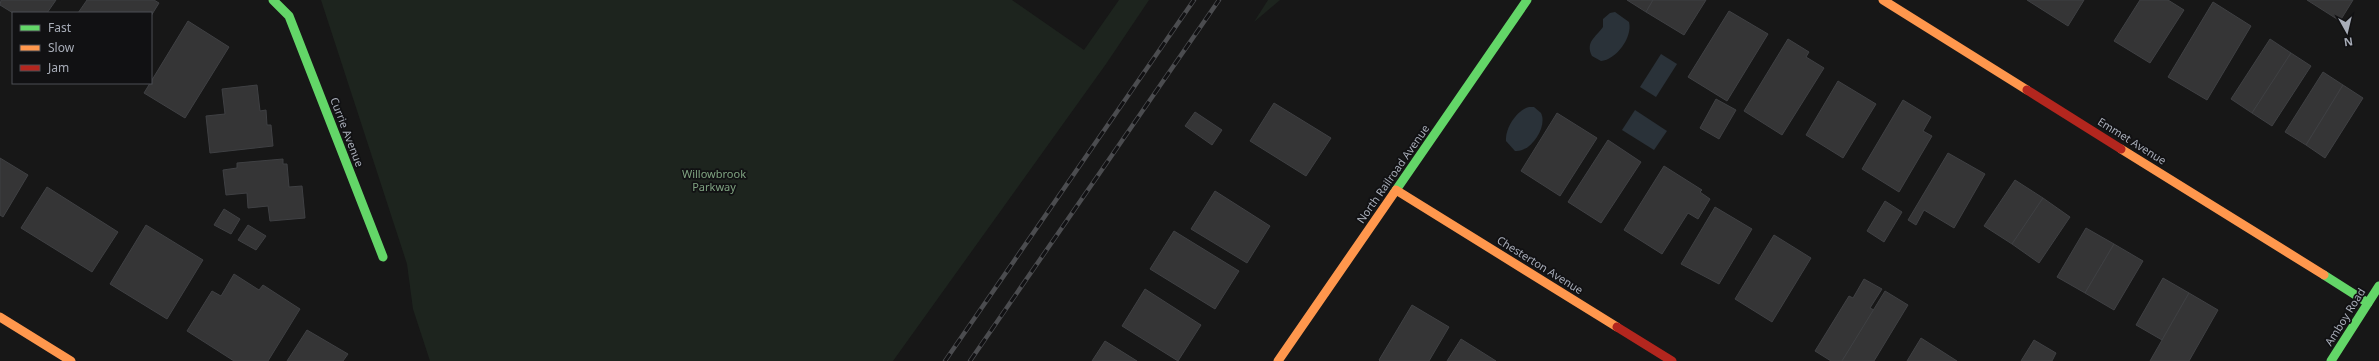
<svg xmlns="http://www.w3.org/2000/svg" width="2379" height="361" viewBox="0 0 2379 361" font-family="'Noto Sans',sans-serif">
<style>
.green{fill:#1d241e}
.water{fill:#2a3239}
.building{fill:#353536;stroke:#3f4043}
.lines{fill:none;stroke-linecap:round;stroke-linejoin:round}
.fast{stroke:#63d668;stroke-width:9}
.slow{stroke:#ff974d;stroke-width:9}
.jam{stroke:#b3261e;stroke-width:9}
.rail-casing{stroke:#4b4c4f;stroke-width:4.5}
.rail{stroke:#111113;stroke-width:3;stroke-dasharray:9;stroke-linecap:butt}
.labels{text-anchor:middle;stroke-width:3.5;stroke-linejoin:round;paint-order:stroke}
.street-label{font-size:11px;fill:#a8adb8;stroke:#111113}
.park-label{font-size:11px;fill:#7fa381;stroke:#111113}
</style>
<rect width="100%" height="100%" fill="#171717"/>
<g class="green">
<path d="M321 0H1012L1084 50 1119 0H1149L1106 64 893 361H430L413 309 407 264Z"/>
<path d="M1268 0H1280L1254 22Z"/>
</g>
<g class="water">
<path d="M1615 12 1629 22C1633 37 1616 60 1601 61L1592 56C1585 42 1596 37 1603 27V19L1610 13Z"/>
<path d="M1661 54 1677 64 1656 97 1640 87Z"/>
<path d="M1529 107H1534L1541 113C1548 127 1530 153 1515 151L1506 141C1505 128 1517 110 1529 107Z"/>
<path d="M1635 110 1667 131 1654 150 1622 130Z"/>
</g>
<g class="building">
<path d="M1 0H56L47 13H13L0 5Z"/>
<path d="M87 0H154L159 3 151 16V13H78Z"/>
<path d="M1627 0H1653L1646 12Z"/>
<path d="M1653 0H1706L1684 35 1646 12Z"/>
<path d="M2027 0H2084L2068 26Z"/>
<path d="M2140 0H2168L2184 10 2150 63 2114 41Z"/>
<path d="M2307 0H2353L2340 21Z"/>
<path d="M2213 2 2251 26 2207 100 2168 77Z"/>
<path d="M1729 11 1768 34 1727 101 1688 77Z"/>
<path d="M188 21 229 47 185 118 144 93Z"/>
<path d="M1788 39 1809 52 1806 57 1824 68 1782 135 1744 111Z"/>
<path d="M2270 39 2291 53 2252 113 2231 99Z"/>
<path d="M2291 53 2311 66 2272 126 2252 113Z"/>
<path d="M2323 72 2343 85 2306 145 2285 132Z"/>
<path d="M1838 81 1876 104 1843 158 1806 135Z"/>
<path d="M257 85 260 111 266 110 267 125H271L273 146 210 153 206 116 225 114 222 89Z"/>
<path d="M2343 85 2363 98 2325 158 2306 145Z"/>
<path d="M1716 99 1736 110 1719 139 1700 128Z"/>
<path d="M1903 100 1931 117 1923 131 1932 136 1899 192 1862 169Z"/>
<path d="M1274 103 1331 138 1306 176 1250 141Z"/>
<path d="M1195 112 1222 130 1212 145 1185 126Z"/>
<path d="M1557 113 1597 138 1560 196 1521 171Z"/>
<path d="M1608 140 1641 162 1601 223 1568 202Z"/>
<path d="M1948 153 1985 174 1954 228 1924 210 1916 225 1908 220Z"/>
<path d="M0 158 28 175 3 217 0 215Z"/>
<path d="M283 159V164H287L289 187 302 186 305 218 270 221 268 206 248 208 247 193 226 195 223 170 237 168V163Z"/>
<path d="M1664 166 1702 190 1700 192 1710 199 1698 219 1688 213 1662 254 1624 230Z"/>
<path d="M2015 180 2043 198 2012 244 1984 226Z"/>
<path d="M47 187 118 232 92 272 21 228Z"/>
<path d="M1215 191 1270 226 1247 263 1191 229Z"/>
<path d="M2043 198 2070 217 2039 263 2012 244Z"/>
<path d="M1885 201 1902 212 1884 242 1867 231Z"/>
<path d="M1715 207 1752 229 1719 284 1681 264Z"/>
<path d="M224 209 240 219 231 234 214 225Z"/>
<path d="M146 225 203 260 167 319 110 284Z"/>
<path d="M248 225 266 236 256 250 238 240Z"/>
<path d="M2086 228 2114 244 2085 293 2057 277Z"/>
<path d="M1174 231 1239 271 1215 309 1150 269Z"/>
<path d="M1774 235 1811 258 1772 322 1735 299Z"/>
<path d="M2114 244 2143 261 2114 310 2085 293Z"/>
<path d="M234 274 259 290 263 285 300 309 268 361H234L187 331 212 291 221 296Z"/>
<path d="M2163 278 2189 293 2162 340 2136 325Z"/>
<path d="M1864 279 1882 289 1870 308 1874 310 1842 361H1831L1815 351 1849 296 1853 298Z"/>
<path d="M1145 289 1201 325 1178 361 1122 326Z"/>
<path d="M1885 291 1908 305 1874 361H1842Z"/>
<path d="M2189 293 2218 310 2189 361H2150Z"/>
<path d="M1412 305 1449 327 1429 361H1380L1379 360Z"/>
<path d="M307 330 348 354 343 361H287Z"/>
<path d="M1921 338 1957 361H1907Z"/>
<path d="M1461 339 1496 361H1447Z"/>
<path d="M2034 340 2056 353 2052 361H2021Z"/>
<path d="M1105 341 1137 361H1092Z"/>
</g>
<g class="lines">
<g class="fast">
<path d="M273 0 289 16 383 257"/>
<path d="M1394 193 1527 0"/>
<path d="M2324 275 2368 303"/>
<path d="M2331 361 2379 286"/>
</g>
<g class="slow">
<path d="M1883 0 2027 90"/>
<path d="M2121 149 2324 275"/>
<path d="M1396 190 1617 327"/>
<path d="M0 317 71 361"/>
<path d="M1278 361 1394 193"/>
</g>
<g class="jam">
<path d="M2027 90 2121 149"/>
<path d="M1617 327 1672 361"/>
</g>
<g class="rail-casing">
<g id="rail">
<path d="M945 361 1194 0"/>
<path d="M970 361 1219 0"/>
</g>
</g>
<use href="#rail" class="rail"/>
</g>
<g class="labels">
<g class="street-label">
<text transform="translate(347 132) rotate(69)" y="4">Currie Avenue</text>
<text transform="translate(2132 141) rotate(32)" y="4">Emmet Avenue</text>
<text transform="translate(1393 174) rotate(-55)" y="4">North Railroad Avenue</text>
<text transform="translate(1540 265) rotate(32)" y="4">Chesterton Avenue</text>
<text transform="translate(2345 317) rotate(-58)" y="4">Amboy Road</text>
</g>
<g class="park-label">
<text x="714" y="178">Willowbrook<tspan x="714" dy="13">Parkway</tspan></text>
</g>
</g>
<rect x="12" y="12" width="140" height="72" fill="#111113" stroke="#4d4f55"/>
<rect x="20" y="25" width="20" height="6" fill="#63d668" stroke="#4d4f55"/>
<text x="48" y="32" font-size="12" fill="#a8adb8">Fast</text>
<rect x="20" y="45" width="20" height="6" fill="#ff974d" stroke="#4d4f55"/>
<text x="48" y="52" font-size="12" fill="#a8adb8">Slow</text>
<rect x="20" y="65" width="20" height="6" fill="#b3261e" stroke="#4d4f55"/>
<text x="48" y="72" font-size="12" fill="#a8adb8">Jam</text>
<g transform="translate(2347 32) rotate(172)" stroke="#111113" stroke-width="3" paint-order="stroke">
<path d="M0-3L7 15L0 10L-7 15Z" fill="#a8adb8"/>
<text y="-6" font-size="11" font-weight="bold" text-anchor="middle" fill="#a8adb8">N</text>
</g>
</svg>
